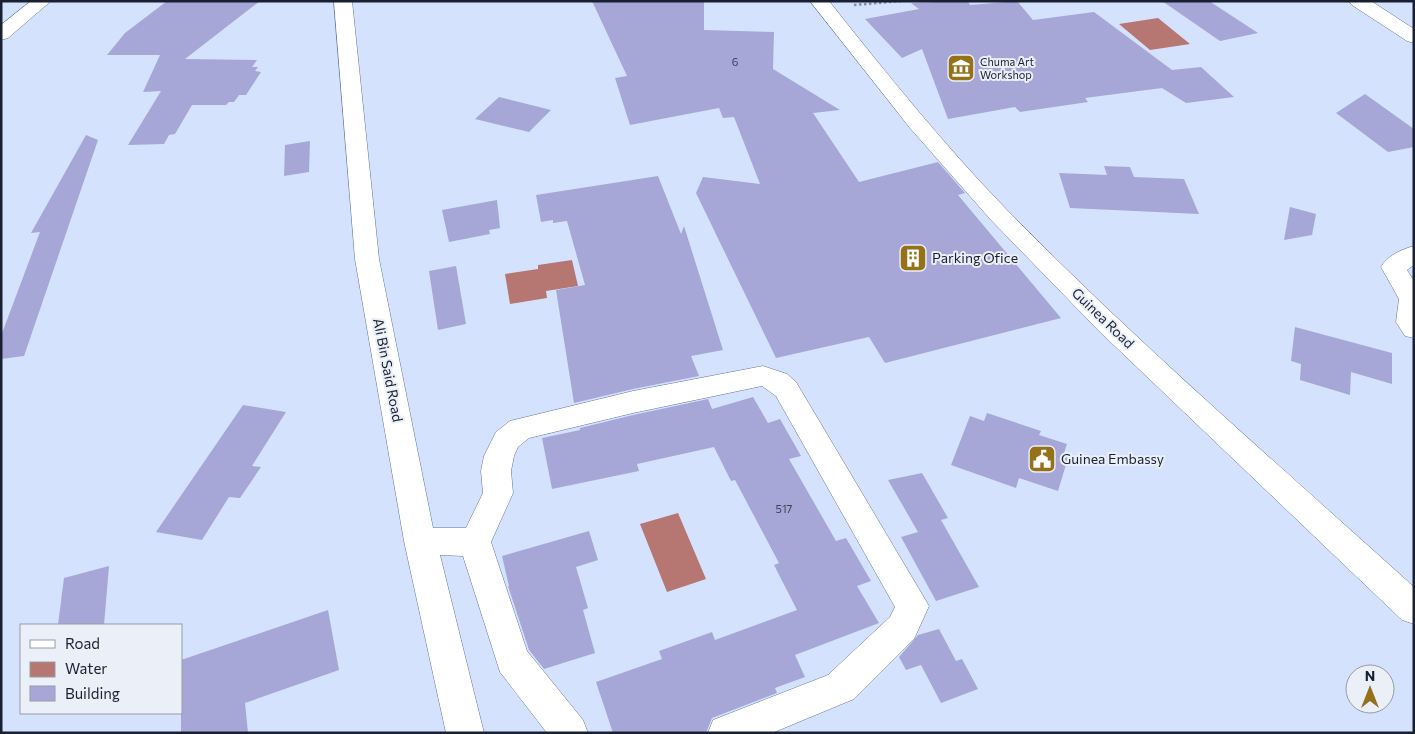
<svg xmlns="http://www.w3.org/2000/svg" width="1415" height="734" viewBox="0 0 1415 734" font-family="Commissioner,sans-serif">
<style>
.water{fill:#b67671}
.building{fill:#a7a7d7}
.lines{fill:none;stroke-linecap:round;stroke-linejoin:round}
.minor-casing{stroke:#60749d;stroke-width:1}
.path{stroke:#828da5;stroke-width:2.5;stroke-dasharray:2.5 2.5;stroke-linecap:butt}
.minor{fill:#fff;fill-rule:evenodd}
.labels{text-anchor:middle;stroke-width:4;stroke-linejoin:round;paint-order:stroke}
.number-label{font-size:11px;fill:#3c425a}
.far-poi-label{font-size:11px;fill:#182031;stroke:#eaeff8;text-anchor:start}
.poi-label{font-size:14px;fill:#182031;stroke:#eaeff8;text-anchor:start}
.street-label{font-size:14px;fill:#182031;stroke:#eaeff8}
</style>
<rect width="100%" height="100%" fill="#d4e2fe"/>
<g class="water">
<path d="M1158 18 1190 44 1150 50 1119 24Z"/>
<path d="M572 260 578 286 546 291 547 298 510 304 505 274 538 269V265Z"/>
<path d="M678 513 706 579 667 592 640 524Z"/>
</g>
<g class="building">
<path d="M167 1H260L185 59 257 60 252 67H258L255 71 261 72 246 95H239L234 102H229L226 105H192L175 134 169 135 164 144 128 145 161 91 143 92 160 55H107L125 33Z"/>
<path d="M592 1H704V30L774 32 773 69 840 110 813 113 859 182 938 162 965 193 958 195 1061 318 885 363 869 337 776 358 696 193 703 177 760 184 734 117 723 118 719 108 630 125 615 78 627 76Z"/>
<path d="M962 1H968L970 5 1017 1 1033 20 1094 12 1172 70 1201 67 1234 97 1186 103 1162 88 1085 98 1088 102 1020 112 1015 107 948 119 922 49 902 58 865 19 919 9 911 3Z"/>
<path d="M1162 1H1209L1258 33 1220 41Z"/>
<path d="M1365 94 1414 129V147L1388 152 1336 113Z"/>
<path d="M499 97 551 110 529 132 475 119Z"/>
<path d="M86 135 98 140 24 356 1 359V336L40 232 31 233Z"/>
<path d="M310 141 309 172 284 176 285 145Z"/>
<path d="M1104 166 1130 167 1134 177 1184 179 1199 214 1070 208 1059 173 1107 175Z"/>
<path d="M658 176 681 234 684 226 723 350 691 356 699 376 633 389 574 403 556 290 585 285 567 221 553 223V220L541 222 536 195Z"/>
<path d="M497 200 500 228 489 230 490 234 449 242 442 210Z"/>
<path d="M1290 207 1316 214 1312 235 1284 240Z"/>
<path d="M456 266 466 324 438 330 429 271Z"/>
<path d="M1295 327 1392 353V384L1351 372 1350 395 1300 380 1301 364 1291 361Z"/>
<path d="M753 397 768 423 780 419 801 456 789 459 836 541 846 538 871 581 857 586 879 623 795 655 805 677 775 688 777 693 712 718 706 733H613L596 682 662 659 659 651 712 632 715 640 797 610 774 565 779 563 735 480 731 481 714 447 637 464 639 471 552 489 542 438 580 430V428L633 415 708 399 712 409Z"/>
<path d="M243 405 286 412 252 466 261 467 240 498 229 497 202 540 156 532Z"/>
<path d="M987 413 1041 431 1039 435 1067 444 1063 456 1068 458 1058 491 1019 478 1016 488 951 465 970 416 984 421Z"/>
<path d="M922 473 948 518 941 520 979 587 936 601 901 537 918 532 888 480Z"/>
<path d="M589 531 598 560 576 567 588 608 583 610 595 653 544 669 529 650 508 586H509L502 556Z"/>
<path d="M109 566 104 625H58L64 578Z"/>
<path d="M328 610 339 670 245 703 248 733H181V660Z"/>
<path d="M939 629 956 661 962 659 978 689 941 703 921 665 906 670 899 657 918 635Z"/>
</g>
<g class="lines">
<g class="minor-casing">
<g id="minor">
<path d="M31 1H51L8 38 1 40V25Z"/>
<path d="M334 1H352L379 259 433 528H466L483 493 481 471 484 456 496 432 510 421 633 391 763 366 787 374 796 382 929 606 914 639 854 699 772 733H708L713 720 828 675 890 617 895 607 776 396 762 386 633 413 529 438 518 447 514 456 511 471 513 493 491 542 527 651 583 720 588 733H547L500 672 463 556 440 555 484 733H446L404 541 355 259Z"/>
<path d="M810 1H829C886 73 943 144 1007 210 1136 342 1277 463 1414 587V624L1402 620 1099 331 991 220 910 128Z"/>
<path d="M1349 1H1371L1414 29V43L1407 41 1352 5Z"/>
<path d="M1414 246V265L1407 270 1414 281V338L1405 336 1396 322 1399 299 1381 267C1387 256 1402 249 1414 246Z"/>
</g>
</g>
<path class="path" d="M854 5 901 1"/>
<use href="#minor" class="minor"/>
</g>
<defs>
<g id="museum-square" transform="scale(1.4375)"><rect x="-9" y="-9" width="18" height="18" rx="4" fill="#957119" stroke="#eaeff8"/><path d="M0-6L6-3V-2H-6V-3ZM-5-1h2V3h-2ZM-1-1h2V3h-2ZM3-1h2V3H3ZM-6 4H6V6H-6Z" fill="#fff"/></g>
<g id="building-square" transform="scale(1.4375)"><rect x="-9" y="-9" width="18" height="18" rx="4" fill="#957119" stroke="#eaeff8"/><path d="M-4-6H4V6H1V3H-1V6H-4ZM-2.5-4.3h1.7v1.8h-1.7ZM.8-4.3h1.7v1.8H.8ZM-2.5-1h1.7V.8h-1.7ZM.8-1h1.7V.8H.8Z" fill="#fff"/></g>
<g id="civic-square" transform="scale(1.4375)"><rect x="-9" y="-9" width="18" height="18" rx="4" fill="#957119" stroke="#eaeff8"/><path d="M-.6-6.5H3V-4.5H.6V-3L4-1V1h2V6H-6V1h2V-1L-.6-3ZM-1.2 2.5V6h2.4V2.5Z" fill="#fff"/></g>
</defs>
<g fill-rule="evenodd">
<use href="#museum-square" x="961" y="68"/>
<use href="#building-square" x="913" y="258"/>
<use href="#civic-square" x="1042" y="459"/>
</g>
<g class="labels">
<g class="number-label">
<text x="735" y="66">6</text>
<text x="784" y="513">517</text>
</g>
<g class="far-poi-label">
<text x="980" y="66">Chuma Art<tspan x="980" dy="13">Workshop</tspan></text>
</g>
<g class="poi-label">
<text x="932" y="263">Parking Ofice</text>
<text x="1061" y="464">Guinea Embassy</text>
</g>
<g class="street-label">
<text transform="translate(1103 318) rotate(44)" y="5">Guinea Road</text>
<text transform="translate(388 370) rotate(79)" y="5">Ali Bin Said Road</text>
</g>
</g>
<rect width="1415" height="734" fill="none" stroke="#182031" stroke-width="5"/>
<rect x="20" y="624" width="162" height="90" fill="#eaeff8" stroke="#969ca8"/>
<rect x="30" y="640" width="25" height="8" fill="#ffffff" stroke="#969ca8"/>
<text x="65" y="649" font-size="15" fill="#182031">Road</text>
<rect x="30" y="662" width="25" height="15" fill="#b67671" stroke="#969ca8"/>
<text x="65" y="674" font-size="15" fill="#182031">Water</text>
<rect x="30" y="686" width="25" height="15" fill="#a7a7d7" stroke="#969ca8"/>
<text x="65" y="699" font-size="15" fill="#182031">Building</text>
<g transform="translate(1370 689)"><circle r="24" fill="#eaeff8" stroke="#969ca8"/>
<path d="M0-4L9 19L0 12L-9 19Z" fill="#957119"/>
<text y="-8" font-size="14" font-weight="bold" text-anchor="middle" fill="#182031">N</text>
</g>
</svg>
